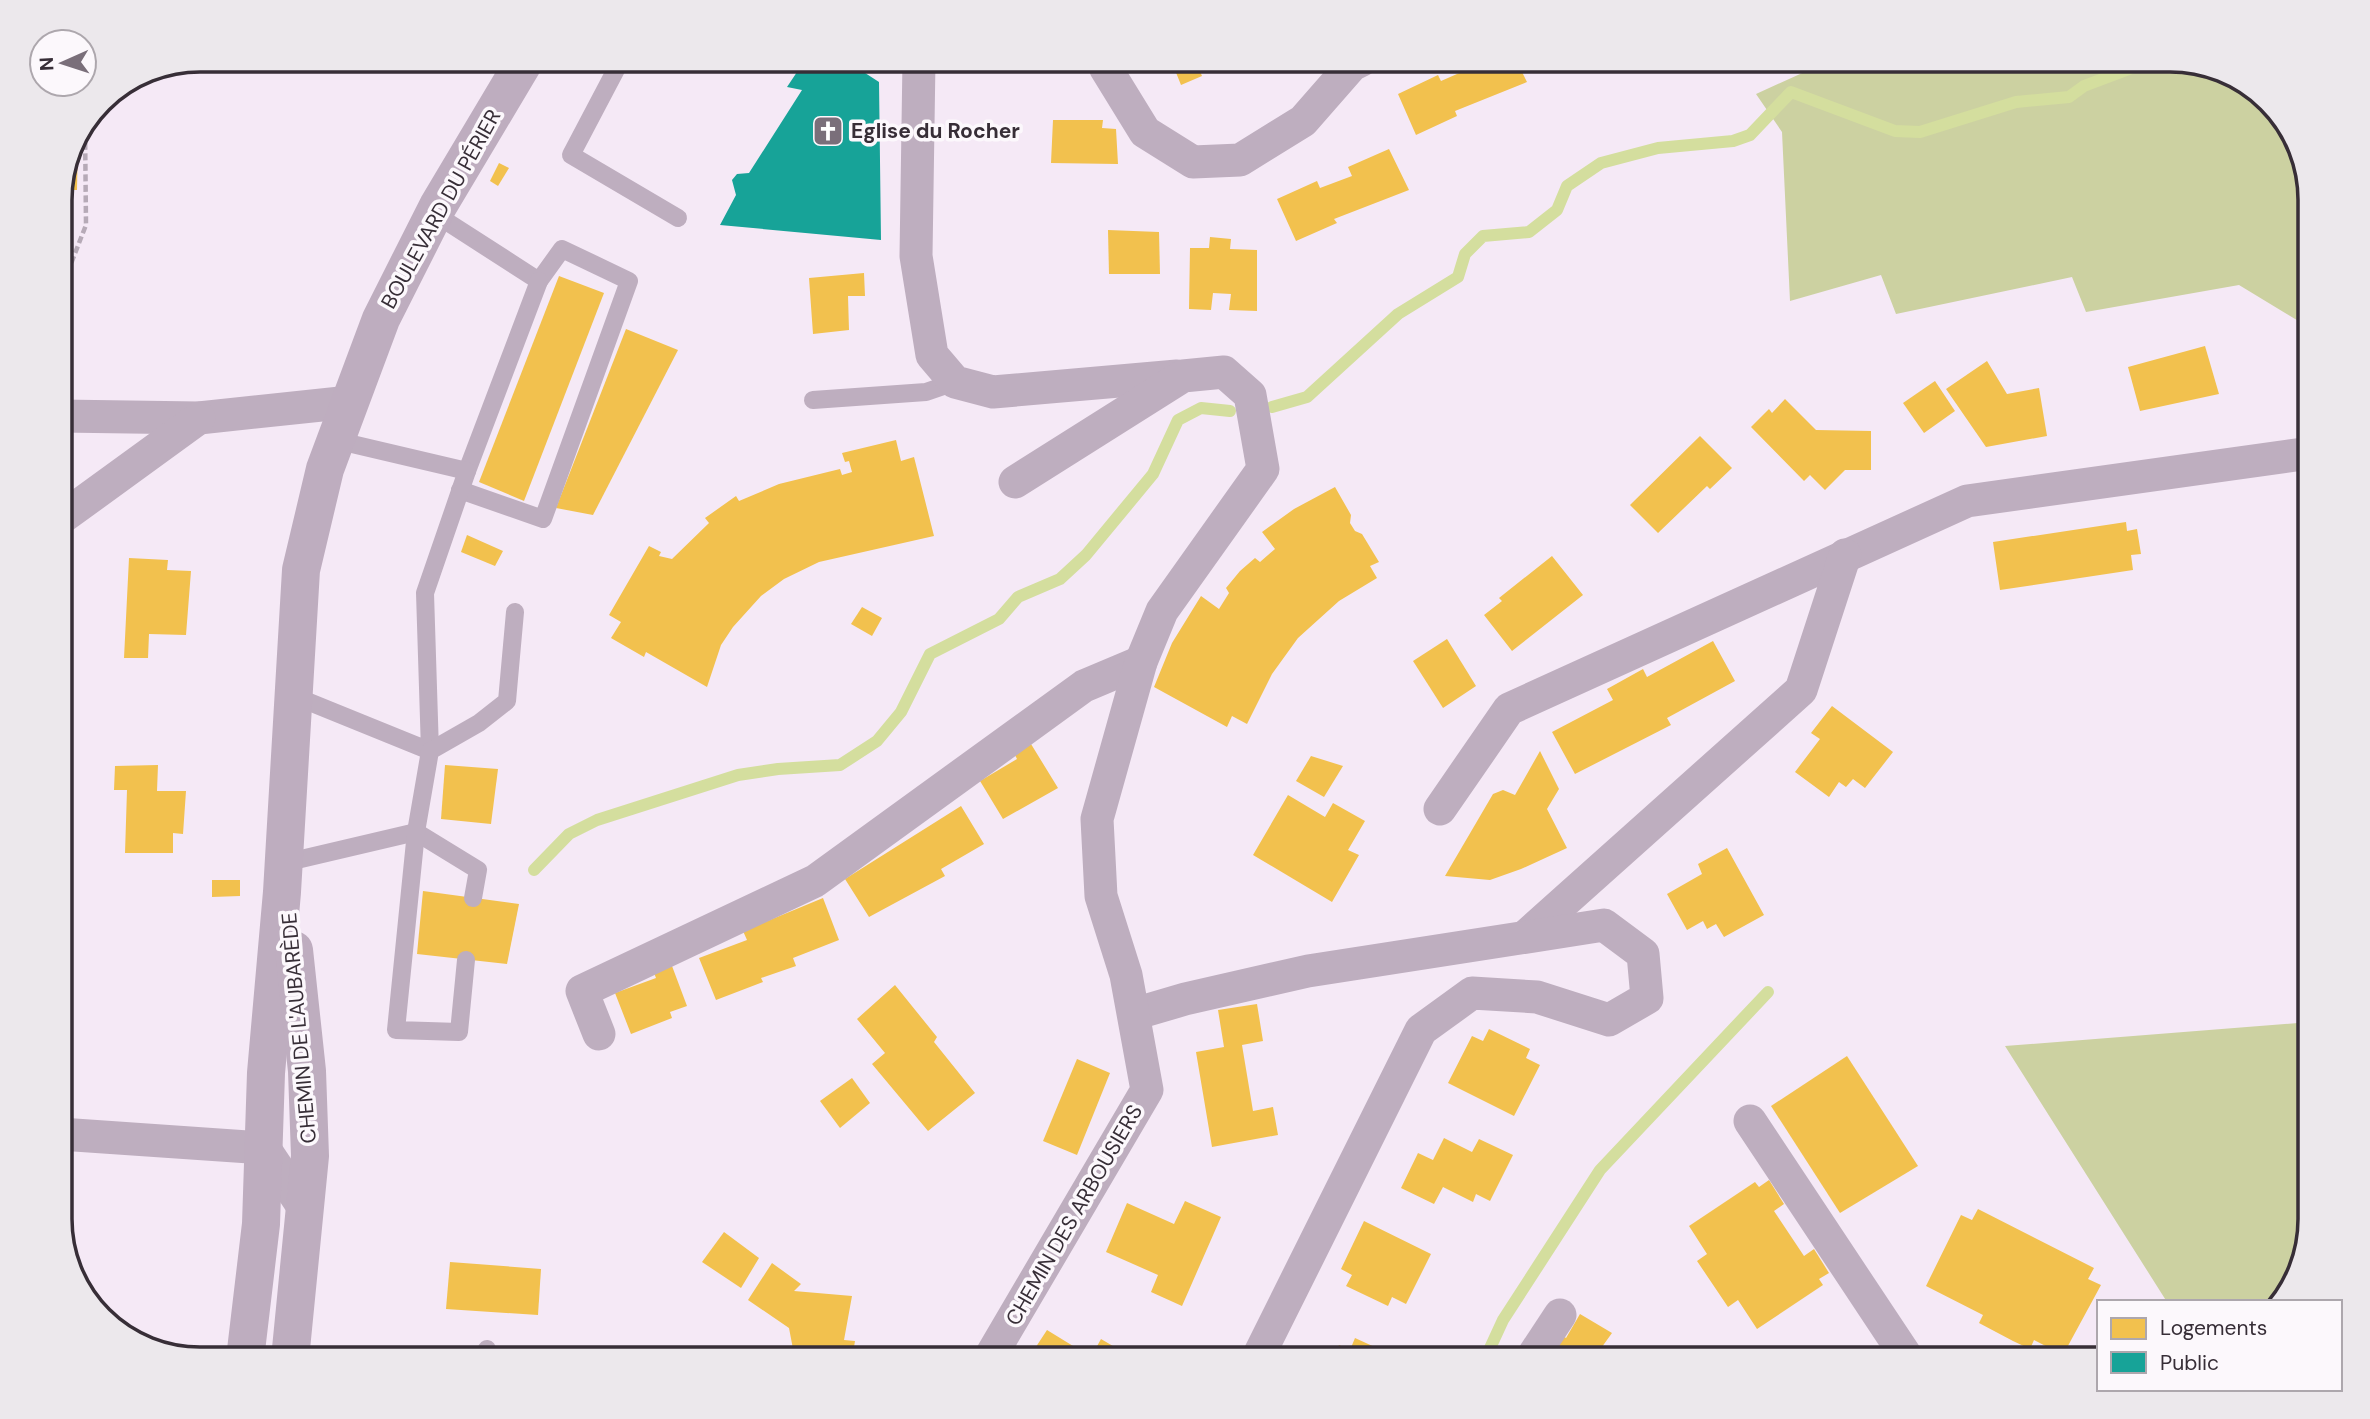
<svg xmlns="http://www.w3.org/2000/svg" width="2370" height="1419" viewBox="0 0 2370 1419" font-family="'DM Sans',sans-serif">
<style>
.forest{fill:#ccd1a1}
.homes{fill:#f2c14e}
.public{fill:#17a398}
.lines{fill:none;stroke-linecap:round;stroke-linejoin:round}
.stream{stroke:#d4de9e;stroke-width:12}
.path{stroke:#b6aab7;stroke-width:4.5;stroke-dasharray:7 3.5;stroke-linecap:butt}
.lane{stroke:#beaebf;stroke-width:18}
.street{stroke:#beaebf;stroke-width:33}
.secondary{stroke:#beadbf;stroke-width:38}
.labels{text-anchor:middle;stroke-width:7;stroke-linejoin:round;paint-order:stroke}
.poi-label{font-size:21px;font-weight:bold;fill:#372e37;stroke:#fcf8fc;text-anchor:start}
.street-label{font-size:21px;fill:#372e37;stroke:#fcf8fc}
.rim{fill:none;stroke:#372e37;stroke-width:3.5}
</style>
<rect width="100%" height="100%" fill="#f5e9f6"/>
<g class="forest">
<path d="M1831 60H2171L2241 78 2292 129 2310 191V328L2239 285 2086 312 2072 277 1896 314 1881 275 1790 301 1782 132 1756 94Z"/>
<path d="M2310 1022C2311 1088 2325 1256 2280 1302H2167L2005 1046Z"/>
</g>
<g class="homes">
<path d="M1171 60H1203L1196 62 1202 76 1181 85Z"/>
<path d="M1212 60H1240L1217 70Z"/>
<path d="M1471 60H1516L1527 82 1455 111 1457 116 1416 135 1398 94 1438 75 1441 81 1473 67Z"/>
<path d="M1053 120H1103L1102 128 1116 129 1118 164 1051 163Z"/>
<path d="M78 134 77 190H60L70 145Z"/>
<path d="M1389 149 1409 190 1334 219 1337 223 1296 241 1277 199 1317 181 1320 188 1352 176 1348 167Z"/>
<path d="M499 163 509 168 498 186 490 181Z"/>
<path d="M1108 230 1159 232 1160 274H1109Z"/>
<path d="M1210 237 1231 239 1230 249 1257 250V311L1229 310 1231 294 1213 293 1211 310 1189 309 1190 248H1209Z"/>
<path d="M864 273 865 296H848L849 330 813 334 809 278Z"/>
<path d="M559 276 604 293 524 501 479 482Z"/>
<path d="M626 329 678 350 593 515 556 508Z"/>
<path d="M2205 346 2219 394 2140 411 2128 367Z"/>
<path d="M1987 361 2007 394 2039 388 2047 436 1986 447 1946 389Z"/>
<path d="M1935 381 1955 411 1924 433 1903 403Z"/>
<path d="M1785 399 1816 430 1871 431V470H1845L1825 490 1810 475 1804 481 1751 427 1769 409 1772 413Z"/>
<path d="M1700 436 1732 468 1710 489 1707 486 1658 533 1630 505Z"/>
<path d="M896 440 901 461 914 457 934 536 819 562 784 579 761 596 733 627 721 645 707 687 646 652 644 657 611 638 621 622 609 615 649 546 661 552 659 556 672 559 709 523 705 518 736 496 739 501 779 484 840 469 842 475 852 472 849 461 845 462 842 453Z"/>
<path d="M1335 487 1351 515 1350 523 1355 531 1362 534 1379 562 1370 566 1377 578 1339 601 1298 638 1272 674 1247 724 1232 716 1227 727 1154 687 1172 643 1201 596 1219 609 1229 593 1226 588 1240 571 1255 558 1260 562 1275 549 1262 532 1294 509Z"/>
<path d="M2126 522 2127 531 2137 529 2141 554 2131 555 2133 570 2000 590 1993 542Z"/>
<path d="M467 535 503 551 495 566 461 552Z"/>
<path d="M1552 556 1583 595 1512 651 1484 615 1502 601 1499 598Z"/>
<path d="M129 558 168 560 167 570 191 571 186 635 149 634 148 658H124Z"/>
<path d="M862 607 882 618 872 636 851 624Z"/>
<path d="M1447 639 1476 686 1443 708 1413 661Z"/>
<path d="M1713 641 1735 681 1667 718 1671 725 1575 774 1552 732 1613 700 1607 689 1643 669 1647 677Z"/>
<path d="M1832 706 1893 752 1865 788 1853 779 1846 787 1839 782 1829 797 1795 772 1820 739 1811 733Z"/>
<path d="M1031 744 1058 788 1003 819 980 781 1017 759 1015 755Z"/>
<path d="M1540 751 1559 789 1547 809 1567 848 1521 869 1490 880 1445 876 1493 794 1503 790 1515 795Z"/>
<path d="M1311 756 1343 766 1324 797 1296 781Z"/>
<path d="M158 765 157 791H186L183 834 173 833V853H125L127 790H114L115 766Z"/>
<path d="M445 765 498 769 491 824 441 819Z"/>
<path d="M1288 795 1325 817 1333 803 1365 821 1348 850 1359 855 1332 902 1253 855Z"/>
<path d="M961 806 984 844 941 869 945 876 869 917 845 879Z"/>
<path d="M1727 848 1764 915 1724 937 1716 924 1707 929 1703 921 1687 930 1667 894 1702 874 1698 864Z"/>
<path d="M212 880H240V896L212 897Z"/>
<path d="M423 891 519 904 507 964 417 954Z"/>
<path d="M823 898 839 940 793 958 796 966 761 978 763 982 716 1000 699 958 747 940 743 931Z"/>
<path d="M669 958 687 1006 670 1012 672 1018 631 1034 615 993 656 978 651 965Z"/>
<path d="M895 985 937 1037 934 1042 975 1093 928 1131 872 1064 885 1053 857 1019Z"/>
<path d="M1257 1004 1263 1041 1242 1045 1253 1111 1273 1107 1278 1135 1212 1147 1196 1052 1224 1047 1218 1010Z"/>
<path d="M1489 1029 1530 1049 1526 1058 1540 1065 1514 1116 1448 1083 1472 1036 1483 1041Z"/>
<path d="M1847 1056 1918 1166 1840 1213 1771 1106Z"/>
<path d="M1077 1059 1110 1073 1077 1155 1043 1141Z"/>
<path d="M852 1078 870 1103 840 1128 820 1101Z"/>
<path d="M1444 1138 1472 1152 1479 1139 1513 1155 1490 1201 1476 1194 1473 1202 1443 1187 1434 1204 1401 1188 1418 1153 1433 1160Z"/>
<path d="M1769 1180 1784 1204 1774 1211 1804 1256 1814 1249 1829 1273 1819 1279 1823 1285 1757 1329 1738 1300 1728 1307 1697 1261 1707 1254 1689 1226 1755 1182 1759 1187Z"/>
<path d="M1185 1201 1221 1217 1182 1306 1151 1292 1158 1275 1106 1252 1127 1203 1174 1224Z"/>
<path d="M1978 1209 2094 1268 2088 1279 2101 1285 2063 1355 2034 1340 2030 1349 2013 1341 1979 1323 1983 1315 1926 1286 1961 1215 1972 1220Z"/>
<path d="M1364 1221 1431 1254 1406 1304 1392 1297 1388 1306 1346 1286 1352 1275 1341 1269Z"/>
<path d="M724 1232 759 1258 741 1288 702 1262Z"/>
<path d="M450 1262 541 1269 538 1315 446 1309Z"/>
<path d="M772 1263 801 1284 794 1291 852 1296 844 1340 855 1341 852 1359H774L793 1349 789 1328 748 1300Z"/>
<path d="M1580 1314 1612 1333 1594 1358 1596 1359H1544L1560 1334 1566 1338Z"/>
<path d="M1047 1330 1091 1357 1101 1339 1135 1359H1028Z"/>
<path d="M1355 1338 1401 1359H1332L1339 1345 1350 1350Z"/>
</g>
<path class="public" d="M805 60H813L819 64 823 60H845L879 82 881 240 720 225 736 195 732 180 737 174 749 173 802 90 787 87Z"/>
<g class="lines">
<g class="stream">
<path d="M1272 407 1307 397 1398 314 1458 277 1465 254 1483 236 1529 232 1557 210 1567 186 1601 163 1658 148 1733 141 1750 135 1791 92 1895 131 1920 132 2016 102 2069 97 2084 86 2153 60"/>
<path d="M534 870 569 834 597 820 738 775 778 769 840 765 877 741 901 712 930 654 999 619 1018 597 1060 579 1086 555 1153 474 1178 420 1201 408 1230 411"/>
<path d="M1485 1359 1503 1320 1600 1170 1768 992"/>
</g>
<path class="path" d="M60 292 86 225 85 124"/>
<g class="lane">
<path d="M621 60 571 155 678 218"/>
<path d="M435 214 539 281 562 249 629 281 543 519 460 490"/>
<path d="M813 400 926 392 955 382"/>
<path d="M467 471 539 281"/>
<path d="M292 695 430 751 425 593 467 471 335 440"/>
<path d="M284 863 416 832 478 870 473 898"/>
<path d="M466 960 459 1032 396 1030 416 832 430 751 479 723 507 701 515 612"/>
<path d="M486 1359 487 1349"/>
</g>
<g class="street">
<path d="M919 60 916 256 932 355 955 382 993 392 1177 376"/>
<path d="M1105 60V67L1145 132 1193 162 1240 160 1303 121 1352 65 1362 60"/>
<path d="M60 416 199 418 350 402"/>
<path d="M60 519 199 418"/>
<path d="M1440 809 1509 709 1967 501 2310 453"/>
<path d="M1527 935 1801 690 1845 555"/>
<path d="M1134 1014 1185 999 1308 971 1604 925 1643 954 1647 998 1609 1020 1537 997 1472 993 1421 1030 1257 1359"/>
<path d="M599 1034 582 991 815 881 1084 686 1141 662"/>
<path d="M1750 1121 1908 1359"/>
<path d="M60 1134 264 1148 304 1208"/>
<path d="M989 1359 1147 1090 1126 975 1101 896 1097 819 1141 662 1162 611 1263 469 1250 395 1224 372 1183 376 1015 482"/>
<path d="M1531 1359 1560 1315"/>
</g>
<g class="secondary">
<path d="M245 1359 261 1224 266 1073 282 892 301 570 325 469 381 319 438 206 525 60"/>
<path d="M290 1359 310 1156 307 1071 294 950"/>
</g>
</g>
<defs>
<g id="church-square" transform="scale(1.575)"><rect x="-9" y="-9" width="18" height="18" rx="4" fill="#7a6f7a" stroke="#fcf8fc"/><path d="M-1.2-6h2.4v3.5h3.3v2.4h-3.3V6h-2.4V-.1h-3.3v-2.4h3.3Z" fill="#fff"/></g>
</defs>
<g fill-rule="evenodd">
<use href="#church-square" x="828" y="131"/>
</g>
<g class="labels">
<g class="poi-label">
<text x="851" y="138">Eglise du Rocher</text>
</g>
<g class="street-label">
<text transform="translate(441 209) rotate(-61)" y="7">BOULEVARD DU PÉRIER</text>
<text transform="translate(299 1028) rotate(-95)" y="7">CHEMIN DE L'AUBARÈDE</text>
<text transform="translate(1074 1215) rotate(-60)" y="7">CHEMIN DES ARBOUSIERS</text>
</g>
</g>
<path d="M0 0H2370V1419H0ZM200 72H2170A128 128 0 0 1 2298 200V1219A128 128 0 0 1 2170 1347H200A128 128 0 0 1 72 1219V200A128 128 0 0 1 200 72Z" fill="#ece8ec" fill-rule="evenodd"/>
<path class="rim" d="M200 72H2170A128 128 0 0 1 2298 200V1219A128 128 0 0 1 2170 1347H200A128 128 0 0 1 72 1219V200A128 128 0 0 1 200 72Z"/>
<rect x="2097" y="1300" width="245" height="91" fill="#fcf8fc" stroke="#ada7ad" stroke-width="2"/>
<rect x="2111" y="1318" width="35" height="21" fill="#f2c14e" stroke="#ada7ad" stroke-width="2"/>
<text x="2160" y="1335" font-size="21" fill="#372e37">Logements</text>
<rect x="2111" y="1352" width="35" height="21" fill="#17a398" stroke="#ada7ad" stroke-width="2"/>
<text x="2160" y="1370" font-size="21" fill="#372e37">Public</text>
<g transform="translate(63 63) rotate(267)"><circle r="33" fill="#fcf8fc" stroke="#ada7ad" stroke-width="2"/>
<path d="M0-5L12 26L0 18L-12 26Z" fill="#7a6f7a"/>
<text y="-10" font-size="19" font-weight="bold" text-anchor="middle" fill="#372e37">N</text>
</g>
</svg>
